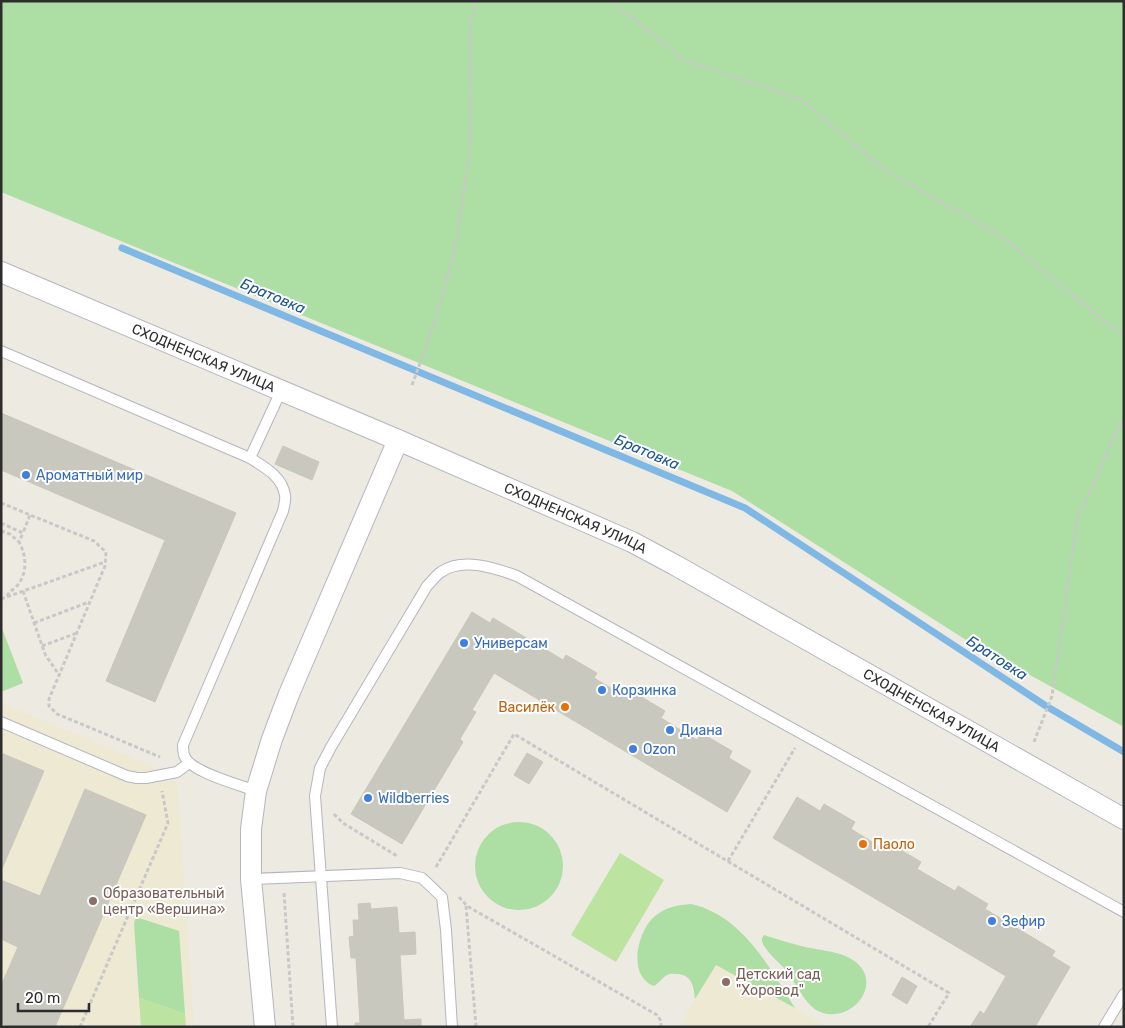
<svg xmlns="http://www.w3.org/2000/svg" width="1125" height="1028" viewBox="0 0 1125 1028" font-family="Rubik,sans-serif">
<style>
.education{fill:#ede9d3}
.green{fill:#addea3}
.pitch{fill:#bce4a0}
.lines{fill:none;stroke-linecap:round;stroke-linejoin:round}
.stream{stroke:#7fb8e4;stroke-width:7}
.building{fill:#c9c8bf;stroke:#c9c6bb}
.service-casing{stroke:#b4b5bf;stroke-width:12}
.minor-casing{stroke:#b4b5bf;stroke-width:22}
.path{stroke:#c8c8c8;stroke-width:3;stroke-dasharray:4 2.5;stroke-linecap:butt}
.service{stroke:#fff;stroke-width:10}
.minor{stroke:#fff;stroke-width:20}
.shop-dot{fill:#3f7fe0;stroke:#fff;stroke-width:2}
.food-dot{fill:#e8710a;stroke:#fff;stroke-width:2}
.education-dot{fill:#8d6e63;stroke:#fff;stroke-width:2}
.labels{text-anchor:middle;stroke-width:4;stroke-linejoin:round;paint-order:stroke}
.street-label{font-size:14px;fill:#2d2d2d;stroke:#fff}
.shop-label{font-size:14px;fill:#366cbe;stroke:#fff;text-anchor:start}
.food-label{font-size:14px;fill:#c56008;stroke:#fff;text-anchor:end}
.education-label{font-size:14px;fill:#785e54;stroke:#fff;text-anchor:start}
.water-label{font-size:15px;font-style:italic;fill:#1b5594;stroke:#fff}
</style>
<rect width="100%" height="100%" fill="#edeae1"/>
<g class="education">
<path d="M1 703 177 776 194 1027H1Z"/>
<path d="M715 964 828 1027H679Z"/>
</g>
<g class="green">
<path d="M1 1H1124V727L963 638 732 491 1 192Z"/>
<path d="M1 626 23 683 1 692Z"/>
<circle cx="519" cy="866" r="44"/>
<path d="M691 904C742 915 770 968 795 1008L716 965 695 999C694 987 692 976 679 974 675 974 670 973 667 975 662 978 659 983 654 986 627 976 637 931 655 916 666 907 678 905 691 904Z"/>
<path d="M136 917 179 931 185 1014 139 998 134 923Z"/>
<path d="M764 935C777 939 789 943 801 946 816 950 840 951 853 960 887 983 849 1028 816 1010 803 1001 796 983 786 970 780 963 760 947 762 938Z"/>
</g>
<g class="pitch">
<path d="M620 853 664 880 616 962 571 935Z"/>
<path d="M139 998 185 1014 186 1027H141Z"/>
</g>
<g class="lines">
<path class="stream" d="M122 248 745 508 1046 706 1124 752"/>
</g>
<g class="building">
<path d="M1 413 236 513 155 702 106 681 165 540 1 470Z"/>
<path d="M283 446 319 462 312 480 275 464Z"/>
<path d="M472 612 490 623 493 618 563 660 566 655 597 673 594 678 631 700 635 693 665 711 661 718 697 740 701 733 732 751 729 758 751 771 727 812 494 673 472 710 476 712 460 739 463 742 402 844 351 814Z"/>
<path d="M1 753 44 771 1 871Z"/>
<path d="M527 753 543 762 529 784 514 775Z"/>
<path d="M85 789 146 815 55 1027H10L1 1023V986L18 947 1 939V880L40 896Z"/>
<path d="M797 797 820 811 824 804 855 822 851 829 887 851 891 844 921 862 917 869 955 891 958 886 988 904 985 909 1055 951 1052 956 1070 967 1035 1027H970L980 1011 984 1014 1006 976 773 838Z"/>
<path d="M370 903 371 909 397 907 399 933 415 932 416 954 400 955 404 1020 421 1019V1027H355V1023H360L356 958H351L349 937 354 936 353 920H359L358 904Z"/>
<path d="M902 977 917 986 907 1004 892 995Z"/>
</g>
<g class="lines">
<g class="service-casing">
<g id="service">
<path d="M1 351 250 458C264 467 282 476 285 495 286 500 284 506 283 511L183 745C183 749 183 754 185 757 191 772 240 785 256 791"/>
<path d="M250 458 281 391"/>
<path d="M1 722 127 776 137 778H146L177 772 189 763"/>
<path d="M251 879 400 873 422 878 442 897 446 930 452 1027"/>
<path d="M332 1027 315 796 320 768 331 747 427 586C432 581 436 575 441 572 463 557 495 568 517 576L1124 912"/>
<path d="M1104 1027 1124 994"/>
</g>
</g>
<g class="minor-casing">
<g id="minor">
<path id="s1" d="M1 272 398 440 632 542 675 565 1124 819"/>
<path d="M265 1027 251 879V829L256 791 272 739 289 694 398 440"/>
</g>
</g>
<g class="path">
<path d="M611 1 684 60 800 99 885 170 1002 237 1114 329 1124 333"/>
<path d="M412 385 426 347 454 255 469 158 471 87 470 26 475 1"/>
<path d="M1 503 94 541 106 552 105 566 49 699V706L57 714 160 757"/>
<path d="M1 523 23 533 30 515"/>
<path d="M1 531 10 534 19 542"/>
<path d="M23 591 45 654 59 675"/>
<path d="M7 596C9 592 11 591 15 588 28 575 27 556 19 542L23 533"/>
<path d="M1 599 105 562"/>
<path d="M34 623 89 602"/>
<path d="M42 646 77 633"/>
<path d="M1034 742 1052 696 1077 520 1124 416"/>
<path d="M334 814 343 823 397 856"/>
<path d="M728 861 795 748"/>
<path d="M436 867 514 734 949 993 928 1027"/>
<path d="M284 893 293 1027"/>
<path d="M459 897 467 906 657 1015 661 1021V1027"/>
<path d="M466 906 476 1027"/>
<path d="M80 1027 168 823 162 791"/>
</g>
<use href="#service" class="service"/>
<use href="#minor" class="minor"/>
</g>
<g class="shop-dot">
<circle cx="26" cy="475" r="5"/>
<circle cx="464" cy="643" r="5"/>
<circle cx="602" cy="690" r="5"/>
<circle cx="670" cy="730" r="5"/>
<circle cx="633" cy="749" r="5"/>
<circle cx="368" cy="798" r="5"/>
<circle cx="992" cy="921" r="5"/>
</g>
<g class="food-dot">
<circle cx="565" cy="707" r="5"/>
<circle cx="863" cy="844" r="5"/>
</g>
<g class="education-dot">
<circle cx="93" cy="901" r="5"/>
<circle cx="726" cy="982" r="5"/>
</g>
<g class="labels">
<g class="street-label">
<text dy="5" stroke="none"><textPath href="#s1" startOffset="220">СХОДНЕНСКАЯ УЛИЦА</textPath></text>
<text dy="5" stroke="none"><textPath href="#s1" startOffset="625">СХОДНЕНСКАЯ УЛИЦА</textPath></text>
<text dy="5" stroke="none"><textPath href="#s1" startOffset="1030">СХОДНЕНСКАЯ УЛИЦА</textPath></text>
</g>
<g class="shop-label">
<text x="36" y="480">Ароматный мир</text>
<text x="474" y="648">Универсам</text>
<text x="612" y="695">Корзинка</text>
<text x="680" y="735">Диана</text>
<text x="643" y="754">Ozon</text>
<text x="378" y="803">Wildberries</text>
<text x="1002" y="926">Зефир</text>
</g>
<g class="food-label">
<text x="555" y="712">Василёк</text>
<text x="873" y="849" text-anchor="start">Паоло</text>
</g>
<g class="education-label">
<text x="103" y="898">Образовательный<tspan x="103" dy="16">центр «Вершина»</tspan></text>
<text x="736" y="979">Детский сад<tspan x="736" dy="16">"Хоровод"</tspan></text>
</g>
<g class="water-label">
<text transform="translate(273 296) rotate(23)" y="5">Братовка</text>
<text transform="translate(647 452) rotate(23)" y="5">Братовка</text>
<text transform="translate(997 658) rotate(33)" y="5">Братовка</text>
</g>
</g>
<rect width="1125" height="1028" fill="none" stroke="#2d2d2d" stroke-width="5"/>
<path d="M18 1003v8h71v-8" fill="none" stroke="#2d2d2d" stroke-width="2.5"/>
<text x="25" y="1003" font-size="15" fill="#2d2d2d" stroke="#ffffff" stroke-width="4" paint-order="stroke">20 m</text>
</svg>
